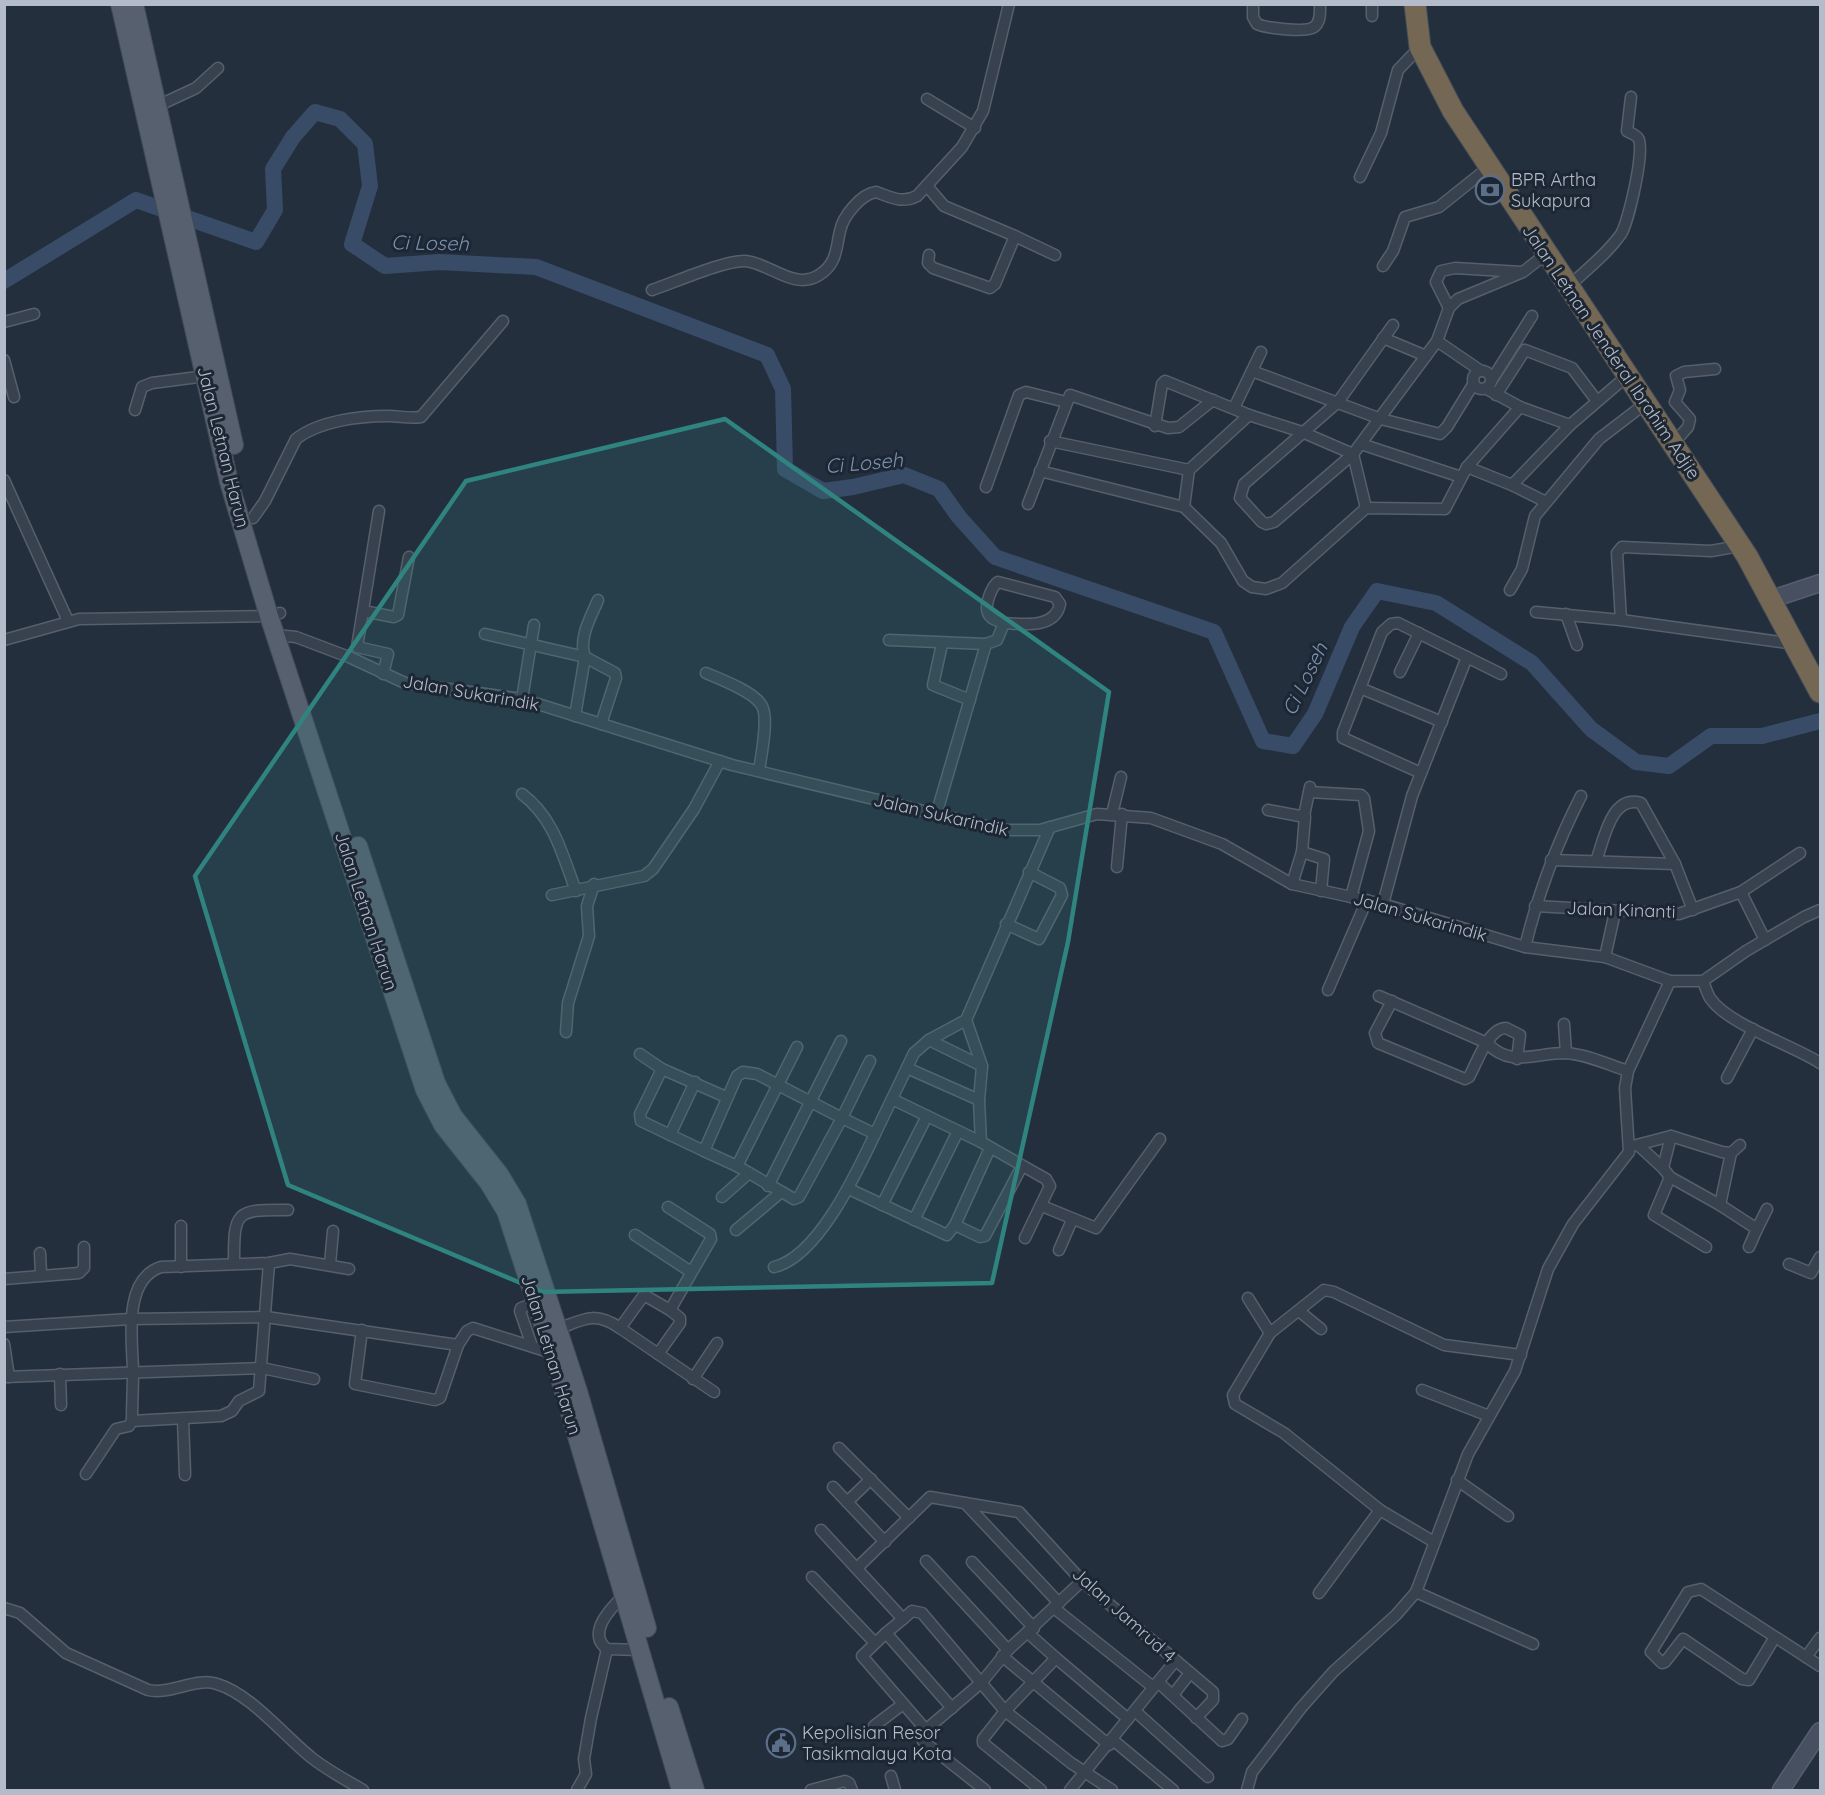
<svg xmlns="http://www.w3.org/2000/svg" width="1825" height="1795" viewBox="0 0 1825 1795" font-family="Quicksand,sans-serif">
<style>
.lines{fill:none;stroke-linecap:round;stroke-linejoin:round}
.river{stroke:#394c67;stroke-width:16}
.street-casing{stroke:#565f6c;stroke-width:13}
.secondary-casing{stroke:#565f6c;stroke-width:19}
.primary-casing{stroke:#414a57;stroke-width:20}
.highway-casing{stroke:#434c59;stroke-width:23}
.street{stroke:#38414e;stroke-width:10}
.secondary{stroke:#465061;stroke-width:16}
.primary{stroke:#56606e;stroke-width:18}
.highway{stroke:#746855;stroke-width:21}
.marked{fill:#308480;fill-opacity:0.2;stroke:#308480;stroke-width:4.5;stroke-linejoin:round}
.labels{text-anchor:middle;stroke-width:6;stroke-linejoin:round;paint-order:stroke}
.poi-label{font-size:18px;fill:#b4bcc9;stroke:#1d2633;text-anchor:start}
.street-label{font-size:18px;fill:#b4bcc9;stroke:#1d2633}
.water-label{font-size:20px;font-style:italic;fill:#7c92b1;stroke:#1d2633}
</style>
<rect width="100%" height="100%" fill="#242f3e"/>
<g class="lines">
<path class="river" d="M4 281 136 200 256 242 275 210 273 169 293 137 315 112 340 119 365 144 370 186 352 244 385 266 439 262 536 267 767 355 783 389 785 469 823 491 853 487 904 475 939 489 959 517 995 557 1214 632 1263 741 1293 746 1315 714 1352 627 1377 591 1436 603 1532 663 1591 729 1636 762 1669 766 1711 736H1762L1820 721"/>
<g class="street-casing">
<g id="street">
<path d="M1253 4V17L1257 24C1266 28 1306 33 1314 27 1321 22 1320 12 1320 4"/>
<path d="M1372 16V4"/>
<path d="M927 99 975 128"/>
<path d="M153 108 196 88 218 68"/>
<path d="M1360 177 1381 133 1398 70 1420 47"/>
<path d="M927 186 944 206 1015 236 995 284 990 288 933 268 928 263 929 255"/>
<path d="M1015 236 1055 255"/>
<path d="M1383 266 1393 251 1405 217 1439 207 1489 167"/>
<path d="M1568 287C1586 270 1607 254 1621 234 1628 223 1646 148 1638 138 1636 135 1630 133 1627 131L1631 97"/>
<path d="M652 290C673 283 725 260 745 261 770 263 794 291 819 275 837 264 836 248 840 231 843 216 861 194 876 192 891 197 902 204 917 196L962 147 983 111 1009 4"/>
<path d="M1449 308 1436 282 1441 271 1455 268 1521 272"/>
<path d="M4 322 34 314"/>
<path d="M1393 325 1338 402 1244 484 1240 498 1262 522 1266 524 1274 522 1353 454 1437 341 1449 308 1458 299 1523 272 1546 254"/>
<path d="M1383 338 1426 356"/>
<path d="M1437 341 1481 371"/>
<path d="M4 360 14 397"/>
<circle cx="1482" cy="380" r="9"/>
<path d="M1252 371 1381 419 1440 434 1447 427 1474 383"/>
<path d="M1491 381 1532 316"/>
<path d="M1485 388 1520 407 1570 425"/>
<path d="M1496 395 1525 350 1572 368 1597 401"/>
<path d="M1234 408 1261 352"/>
<path d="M135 410 142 387 152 383 206 376"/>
<path d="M1155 426 1162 384 1165 381 1249 415"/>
<path d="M1050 441 1189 470"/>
<path d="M1361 444 1461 477"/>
<path d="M1673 444 1688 427 1690 419 1675 402 1680 390 1676 376 1684 372 1715 369"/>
<path d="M1467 467 1512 485 1570 425 1627 376"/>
<path d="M1040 471 1184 507 1221 543 1243 581 1252 587 1266 589 1282 583 1366 508 1445 509 1467 467 1520 407"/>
<path d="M4 480 68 621"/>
<path d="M1512 485 1546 502"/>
<path d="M986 487 1019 395 1026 392 1066 402"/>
<path d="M1028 504 1070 395 1168 428 1179 427 1213 400"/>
<path d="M1184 507 1189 470 1249 415 1302 432 1353 454 1366 508"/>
<path d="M379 511 357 647 388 654 383 674"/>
<path d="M253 518 265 501 296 439C319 421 359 416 388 416 399 416 410 419 421 417L503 321"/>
<path d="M1510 590 1522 569 1535 516 1599 439 1646 403"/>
<path d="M363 611 394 617 398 615 409 557"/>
<path d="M1536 612 1621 620 1795 644"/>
<path d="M1566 614 1577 645"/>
<path d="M1621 620 1617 553 1622 547 1711 551 1739 546"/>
<path d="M485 634 585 657 615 673 616 678 601 724"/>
<path d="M276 635 296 637 349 657 405 683 522 699 732 765 1003 830H1040L1097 814 1151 818 1222 844 1292 884 1383 904 1525 947 1605 957 1670 981"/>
<path d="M4 640 79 619 269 616 280 613"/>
<path d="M889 640 986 644 936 815"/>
<path d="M942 644 933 685 970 700"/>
<path d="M986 644 997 640 1004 623C1024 624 1055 629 1060 604L1055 597 998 582C992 586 984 605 988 613 990 619 998 621 1004 623"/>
<path d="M1400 672 1419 633"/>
<path d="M706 673C720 679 755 692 762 706 769 719 761 756 759 771"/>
<path d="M1360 688 1442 722"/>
<path d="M522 699 534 625"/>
<path d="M575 716 585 657C578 638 591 617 598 600"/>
<path d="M1421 773 1343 738V732L1382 632 1391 624 1398 623 1501 674"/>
<path d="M1309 792 1361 795 1364 798 1369 831 1351 897"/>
<path d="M522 794C554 818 562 854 576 891"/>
<path d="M1268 810 1305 817 1302 852 1292 884"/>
<path d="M1112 814 1121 777"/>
<path d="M1304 816 1310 787"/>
<path d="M1302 852 1324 859 1321 891"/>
<path d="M1551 860 1675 864"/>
<path d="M1596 861C1604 840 1611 794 1641 803L1675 864 1693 910"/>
<path d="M1117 867 1122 814"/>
<path d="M1741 892 1765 940"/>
<path d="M552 895 644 876 653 869 694 809 720 761"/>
<path d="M1383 904 1412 796 1467 657"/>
<path d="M1535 906 1679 914 1741 892 1800 853"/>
<path d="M1006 924 1039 939 1062 895 1060 888 1029 872"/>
<path d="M1525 947C1538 894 1556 845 1581 796"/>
<path d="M1605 957 1615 912"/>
<path d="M1703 981C1705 986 1707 993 1710 998 1728 1025 1793 1045 1820 1063"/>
<path d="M1328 990 1367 900"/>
<path d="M1379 996 1487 1043C1510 1068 1535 1053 1565 1053 1586 1054 1609 1065 1628 1071"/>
<path d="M1392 1001 1375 1033 1378 1043 1465 1079 1469 1077C1477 1063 1488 1028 1506 1028L1520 1035 1517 1059"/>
<path d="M966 1020 982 1066 979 1100 981 1142 1046 1179 1050 1186 1025 1238"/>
<path d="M1564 1024 1566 1053"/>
<path d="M566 1032 568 1003 589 936 587 906 594 884"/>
<path d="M929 1040 982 1066"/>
<path d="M797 1047 737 1166 794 1199 799 1197 842 1118 875 1134 914 1053 929 1040 966 1020 1050 827"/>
<path d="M640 1054 662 1069"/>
<path d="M907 1068 979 1100"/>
<path d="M1727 1078 1753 1029"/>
<path d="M892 1099 981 1142"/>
<path d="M670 1135 695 1082"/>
<path d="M1671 1136 1663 1168 1670 1177 1654 1215 1706 1247"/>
<path d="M1639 1146 1663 1168"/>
<path d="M1629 1147 1671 1136 1722 1152 1731 1153 1740 1145"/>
<path d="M704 1151 641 1121 640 1114 662 1069 726 1097"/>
<path d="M737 1166 704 1151 737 1076 743 1072 757 1074 842 1118 870 1061"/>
<path d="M1670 1177 1720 1205 1731 1153"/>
<path d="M768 1186 841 1041"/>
<path d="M849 1189 947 1235 955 1225 990 1148"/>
<path d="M722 1197 749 1173"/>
<path d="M882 1205 927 1116"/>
<path d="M1720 1205 1757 1229 1767 1209"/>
<path d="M1042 1206 1096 1228 1160 1139"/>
<path d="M914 1220 958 1131"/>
<path d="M955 1225 980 1237 985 1236 1022 1166"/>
<path d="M181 1226V1267"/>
<path d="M736 1230 780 1193"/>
<path d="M635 1235 691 1272"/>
<path d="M1749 1247 1757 1229"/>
<path d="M1059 1250 1072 1220"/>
<path d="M40 1253 41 1274"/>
<path d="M234 1264C234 1212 234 1209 288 1210"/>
<path d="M330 1264 333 1231"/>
<path d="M1789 1264 1811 1273 1820 1257"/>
<path d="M774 1267C818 1257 857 1172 875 1134"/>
<path d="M4 1279 79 1273 84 1268V1247"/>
<path d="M1248 1298 1270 1333"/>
<path d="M1299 1311 1321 1329"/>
<path d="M4 1327 130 1319 266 1317 458 1345 467 1331 473 1328 555 1354"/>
<path d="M620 1328 714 1392"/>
<path d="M558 1329C584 1319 595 1311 620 1328L644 1295 670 1310 711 1239 710 1234 668 1207"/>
<path d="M362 1330 355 1384 435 1400 440 1398 458 1345"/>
<path d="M4 1344 9 1377"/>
<path d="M532 1346 520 1311 521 1308 535 1303"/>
<path d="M658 1354 680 1323V1318L670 1310"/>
<path d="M60 1374 61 1405"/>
<path d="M4 1377 262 1368 314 1379"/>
<path d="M693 1379 717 1343"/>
<path d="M1422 1390 1489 1416"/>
<path d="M183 1419 185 1475"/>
<path d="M132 1421C132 1404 133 1387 133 1370 132 1339 123 1279 161 1267L269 1263 290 1259 349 1269"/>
<path d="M839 1448 909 1518"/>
<path d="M86 1474 116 1429 129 1426 132 1421 221 1416 232 1411 239 1401 259 1391 269 1263"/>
<path d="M1457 1480 1508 1516"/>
<path d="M833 1487 885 1542"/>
<path d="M847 1502 871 1479"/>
<path d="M821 1530 903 1619 912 1611 922 1613 1005 1711 1071 1763 1112 1790"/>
<path d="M1434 1542 1380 1510 1284 1433 1235 1404 1233 1395 1270 1333 1324 1290 1334 1292 1444 1345 1521 1355"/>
<path d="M926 1561 1008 1650"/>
<path d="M972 1562 1034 1628"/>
<path d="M857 1568 930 1497 965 1503"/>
<path d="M812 1577 875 1643"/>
<path d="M1416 1592 1533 1644"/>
<path d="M1319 1593 1380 1510"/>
<path d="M624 1595C611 1608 586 1633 607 1649L640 1650"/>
<path d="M1059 1603 965 1503 1019 1512 1082 1581 1213 1692V1700L1196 1718"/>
<path d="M4 1608 20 1613 66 1653 148 1690C171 1695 195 1677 217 1684 251 1694 284 1736 312 1758 327 1770 346 1780 363 1790"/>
<path d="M1054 1608 1153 1687"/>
<path d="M903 1619 886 1633 952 1708"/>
<path d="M886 1633 862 1656 926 1730"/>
<path d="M1028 1633 1056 1658 1005 1711 983 1739V1743L1041 1790"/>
<path d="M1775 1637 1749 1680 1742 1679 1683 1639 1665 1662 1662 1663 1651 1652 1688 1592 1701 1589 1820 1666"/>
<path d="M1002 1656 1109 1745"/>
<path d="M1806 1657 1820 1638"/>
<path d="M1056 1658 1128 1719"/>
<path d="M1158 1682 1222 1741 1228 1739 1242 1719"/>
<path d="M1173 1695 1190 1673"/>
<path d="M1135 1711 1208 1777"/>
<path d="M874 1726 903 1704"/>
<path d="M1113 1740 1173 1790"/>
<path d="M891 1776 895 1790"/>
<path d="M577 1790 586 1774 584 1759 591 1718 607 1649"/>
<path d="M811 1790 845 1781 849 1783 852 1790"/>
<path d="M985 1790 923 1741 921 1734 982 1682 1008 1650 1082 1581"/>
<path d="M1070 1790 1175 1661"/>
<path d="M1247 1790 1252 1772 1301 1708 1333 1672 1396 1615 1416 1592 1468 1454 1515 1371 1548 1269 1573 1224 1629 1152 1625 1088 1628 1071 1670 981H1703L1746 951 1804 917 1820 910"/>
</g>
</g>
<g class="secondary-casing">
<g id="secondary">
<path d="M1772 599 1820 583"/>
<path d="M1781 1790 1820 1731"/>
</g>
</g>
<g class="primary-casing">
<g id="primary">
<path d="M120 4 229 482 269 616 425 1090 443 1125 489 1183 506 1211 553 1355 681 1790"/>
<path d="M134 4 234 445"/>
<path d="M358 846 436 1083 453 1116 499 1174 517 1204 578 1391 647 1628"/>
<path d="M669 1707 695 1790"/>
</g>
</g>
<g class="highway-casing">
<path id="highway" d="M1415 4 1420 47 1453 111 1747 556 1820 692"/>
</g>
<use href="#street" class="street"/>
<use href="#secondary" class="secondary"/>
<use href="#primary" class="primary"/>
<use href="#highway" class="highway"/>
</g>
<path class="marked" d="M725 419 1109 692 1068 942 992 1283 542 1292 288 1185 195 876 466 481Z"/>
<defs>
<g id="bank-ring" transform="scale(1.5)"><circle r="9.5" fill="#1d2633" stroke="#5c6f8a" stroke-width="1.5"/><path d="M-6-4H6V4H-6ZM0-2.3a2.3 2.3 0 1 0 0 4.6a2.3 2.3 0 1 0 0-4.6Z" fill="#5c6f8a"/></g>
<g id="civic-ring" transform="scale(1.5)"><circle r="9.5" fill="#1d2633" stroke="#5c6f8a" stroke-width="1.5"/><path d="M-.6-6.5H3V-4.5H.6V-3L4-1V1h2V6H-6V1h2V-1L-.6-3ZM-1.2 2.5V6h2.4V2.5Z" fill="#5c6f8a"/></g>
</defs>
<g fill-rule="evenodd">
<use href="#bank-ring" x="1490" y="190"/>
<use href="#civic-ring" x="781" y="1743"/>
</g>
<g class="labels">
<g class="poi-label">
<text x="1511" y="186">BPR Artha<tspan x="1511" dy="21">Sukapura</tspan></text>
<text x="802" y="1739">Kepolisian Resor<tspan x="802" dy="21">Tasikmalaya Kota</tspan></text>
</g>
<g class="street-label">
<text transform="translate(1611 352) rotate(56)" y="6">Jalan Letnan Jenderal Ibrahim Adjie</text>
<text transform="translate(223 447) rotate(76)" y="6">Jalan Letnan Harun</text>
<text transform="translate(471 693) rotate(10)" y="6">Jalan Sukarindik</text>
<text transform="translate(941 815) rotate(13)" y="6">Jalan Sukarindik</text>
<text transform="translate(1621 910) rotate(2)" y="6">Jalan Kinanti</text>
<text transform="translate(366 911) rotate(72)" y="6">Jalan Letnan Harun</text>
<text transform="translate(1420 917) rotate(16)" y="6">Jalan Sukarindik</text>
<text transform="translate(551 1355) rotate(73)" y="6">Jalan Letnan Harun</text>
<text transform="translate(1124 1615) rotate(42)" y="6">Jalan Jamrud 4</text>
</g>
<g class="water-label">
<text transform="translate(430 243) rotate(1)" y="7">Ci Loseh</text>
<text transform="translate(864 463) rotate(-5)" y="7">Ci Loseh</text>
<text transform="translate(1305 679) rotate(-64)" y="7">Ci Loseh</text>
</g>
</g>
<rect width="1825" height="1795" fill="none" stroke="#b4bcc9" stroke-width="12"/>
</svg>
